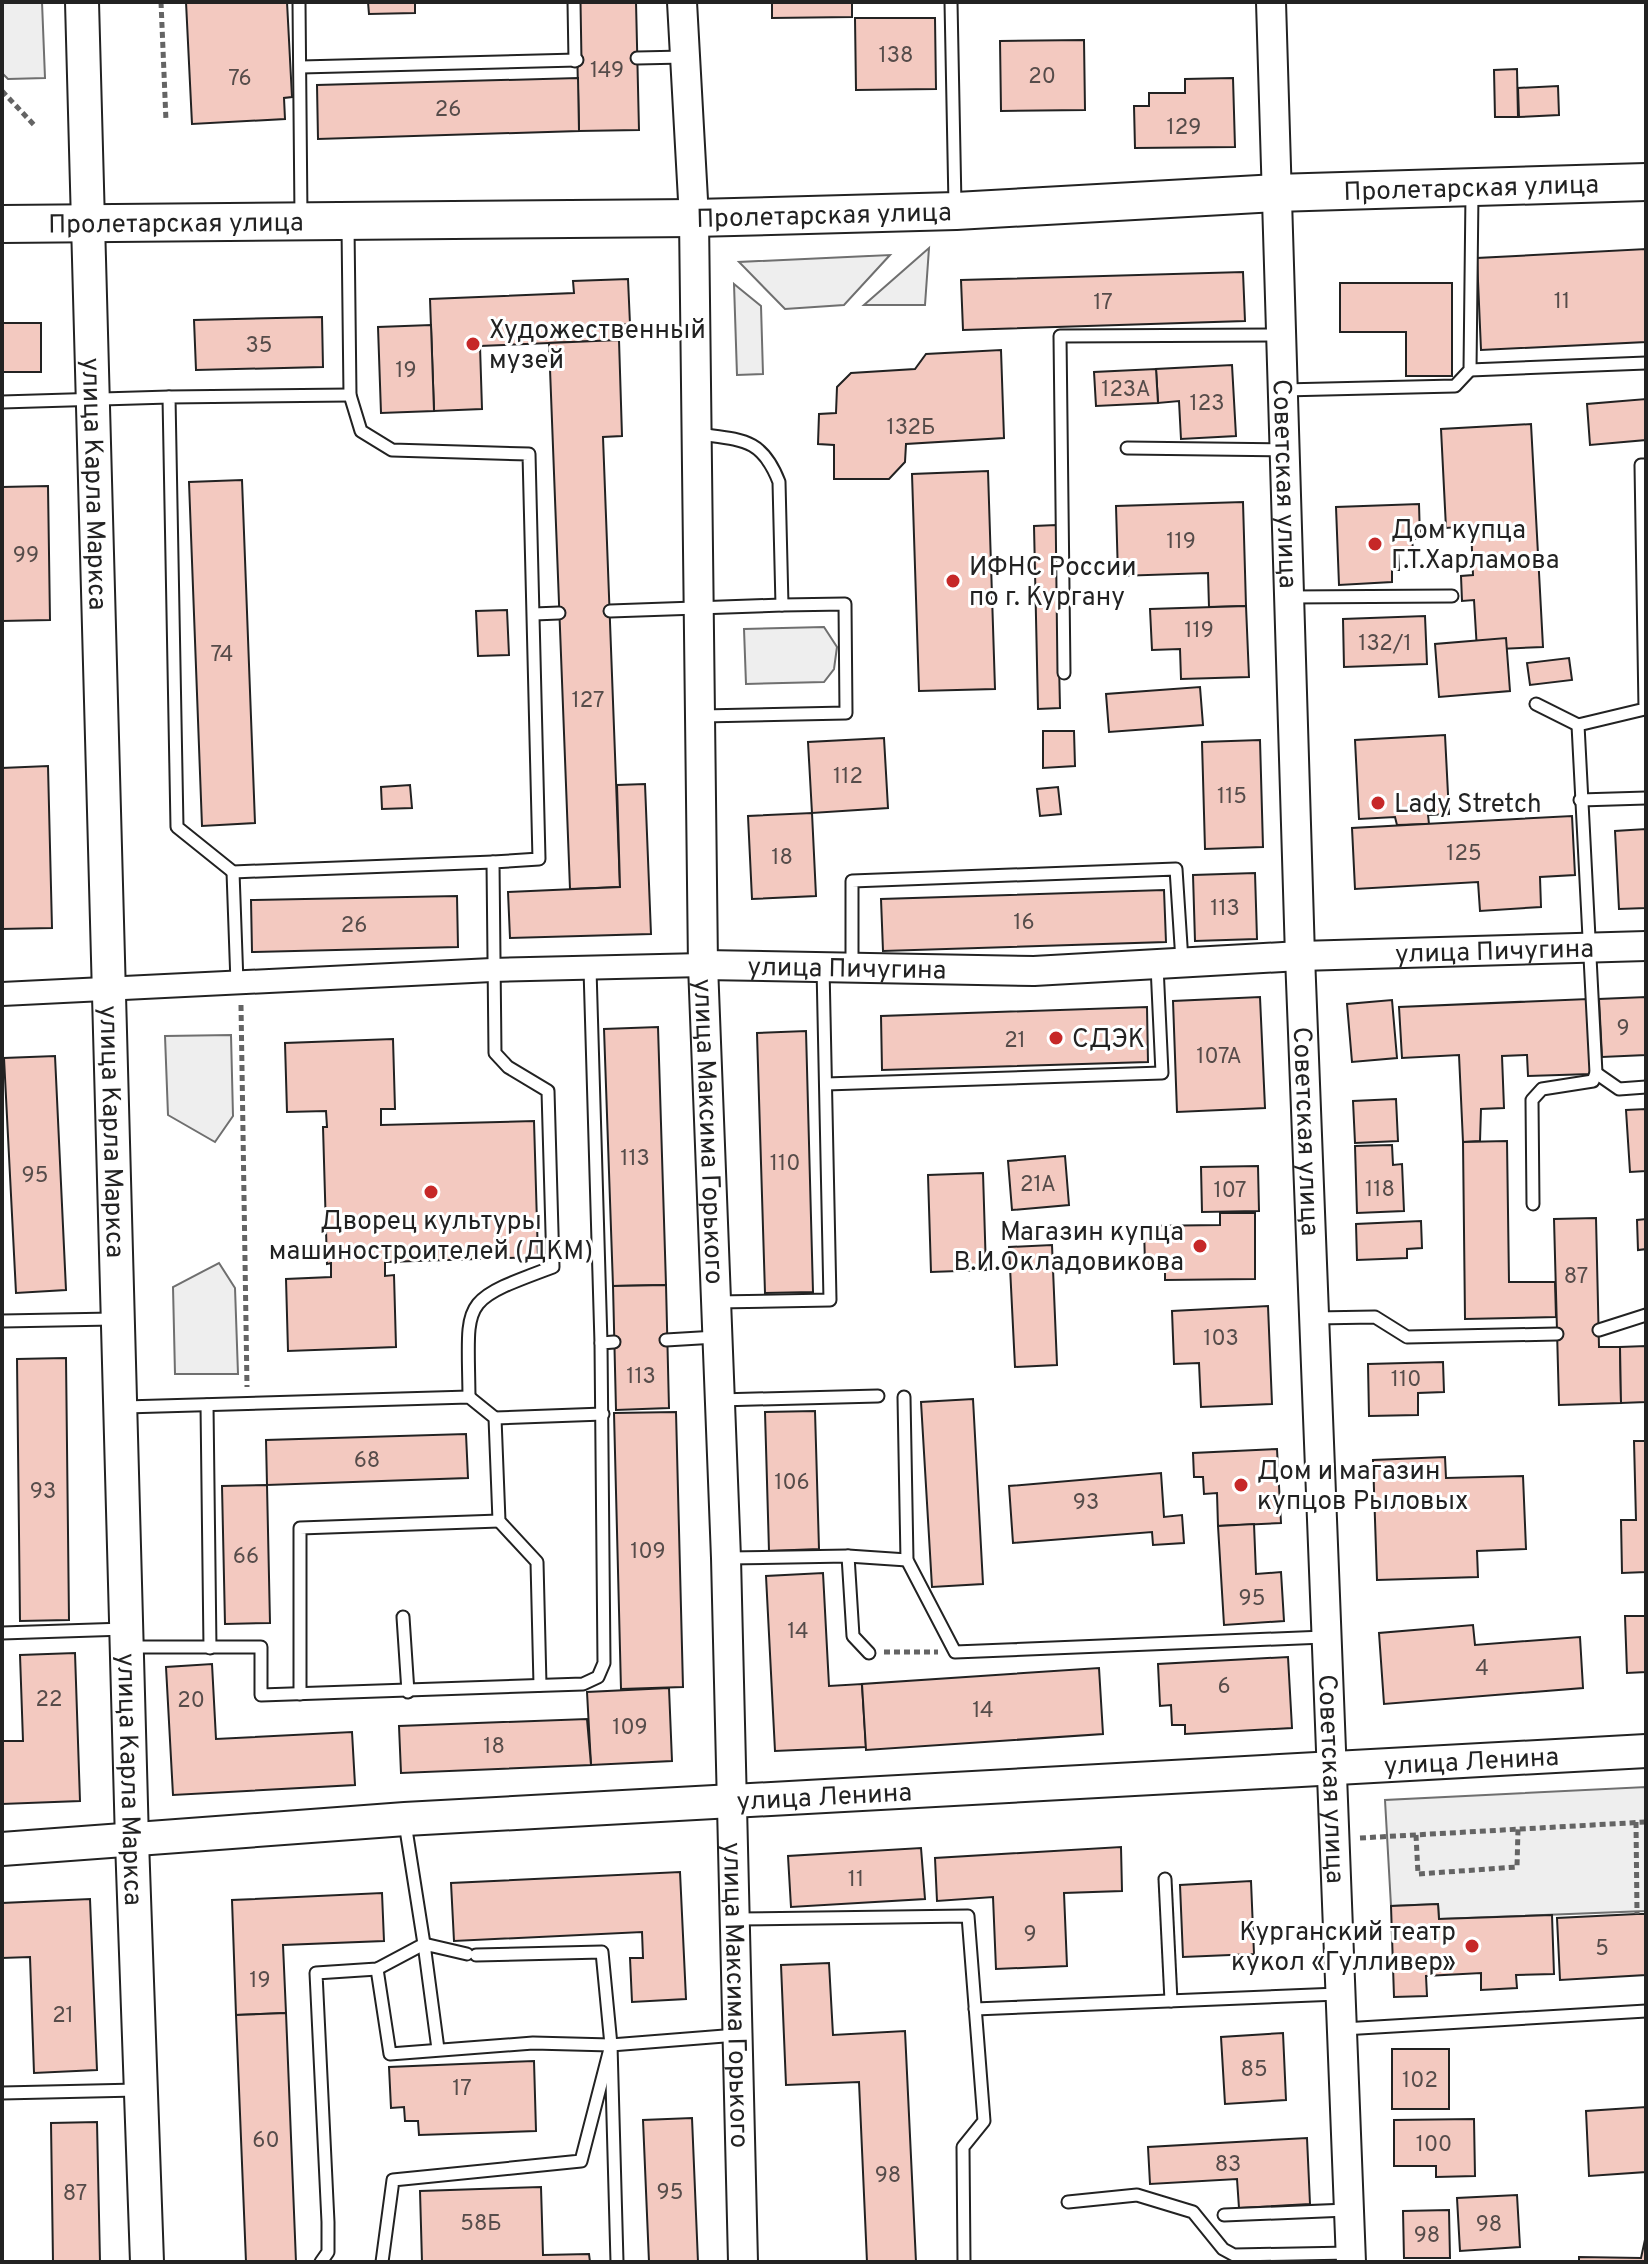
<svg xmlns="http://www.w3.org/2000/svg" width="1648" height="2264" viewBox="0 0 1648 2264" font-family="Overpass,sans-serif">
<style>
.green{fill:#eee;stroke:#6f6f6f;stroke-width:2}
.building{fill:#f3c9c0;stroke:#222;stroke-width:2}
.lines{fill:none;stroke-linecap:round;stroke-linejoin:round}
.service-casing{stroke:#222;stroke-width:15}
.minor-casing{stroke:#222;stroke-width:26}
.tertiary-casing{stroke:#222;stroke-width:32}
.secondary-casing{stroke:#222;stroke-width:36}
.primary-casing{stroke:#222;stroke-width:40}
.path{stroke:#646464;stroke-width:5;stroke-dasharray:6 4;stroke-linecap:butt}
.service{stroke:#fff;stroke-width:11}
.minor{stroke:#fff;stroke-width:22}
.tertiary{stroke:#fff;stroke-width:28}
.secondary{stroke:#fff;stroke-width:32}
.primary{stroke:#fff;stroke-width:36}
.poi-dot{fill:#c62828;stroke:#fff;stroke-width:3}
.labels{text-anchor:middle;stroke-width:6;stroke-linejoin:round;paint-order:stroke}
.number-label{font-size:22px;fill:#564c4a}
.street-label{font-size:26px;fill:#222;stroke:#fff}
.poi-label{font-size:26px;fill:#222;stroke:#fff;text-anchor:start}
</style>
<rect width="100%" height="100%" fill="#fff"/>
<g class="green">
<path d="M2 2H42L45 78 8 79 2 73Z"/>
<path d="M929 248 925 305H864Z"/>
<path d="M890 255 844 305 785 309 739 262Z"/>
<path d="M734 284 761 306 763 374 737 375Z"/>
<path d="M824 627 837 647 834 669 824 682 746 684 744 629Z"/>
<path d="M231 1035 233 1116 215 1142 168 1115 165 1036Z"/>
<path d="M219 1263 235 1288 238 1374H175L173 1287Z"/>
<path d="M1646 1787V1911L1439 1919 1438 1904 1391 1906 1385 1800Z"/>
</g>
<g class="building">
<path d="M186 2H287L292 97 284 98 285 119 192 124Z"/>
<path d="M368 2H415V13L369 14Z"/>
<path d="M576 2H636L639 130 579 131Z"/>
<path d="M772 2H852V17L772 18Z"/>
<path d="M855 18H935L936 89 856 90Z"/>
<path d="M1084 40 1085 110 1001 111 1000 41Z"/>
<path d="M1517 69 1518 117H1495L1494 70Z"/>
<path d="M578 78 579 131 318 139 317 85Z"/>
<path d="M1233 78 1235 147 1135 148 1134 106H1149V93H1185V79Z"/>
<path d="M1558 86 1559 115 1519 117 1518 88Z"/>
<path d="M1646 249V342L1481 350 1477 258Z"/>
<path d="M1243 272 1245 321 963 330 961 280Z"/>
<path d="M628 279 630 324 619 325V340L480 346 482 409 434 411 430 299 574 293 573 281Z"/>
<path d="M1340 283H1452V376H1406V332H1340Z"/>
<path d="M322 317 323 367 196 370 194 320Z"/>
<rect x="2" y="323" width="39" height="49"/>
<path d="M431 325 434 411 381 413 378 327Z"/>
<path d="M619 340 622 436 603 437 620 887 570 889 549 343Z"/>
<path d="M1001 350 1004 438 906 444 905 462 889 479H834V445L818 444 819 414 836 413 837 387 851 373 915 369 926 354Z"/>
<path d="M1232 365 1236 436 1181 439 1179 401 1158 403 1156 369Z"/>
<path d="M1156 369 1158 403 1096 406 1094 372Z"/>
<path d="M1646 399V440L1590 445 1587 404Z"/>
<path d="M1531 424 1543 647 1477 650 1474 600 1462 601 1461 576 1473 575 1471 526 1446 528 1441 429Z"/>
<path d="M988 471 995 689 919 691 912 474Z"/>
<path d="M242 480 255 823 202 826 189 482Z"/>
<path d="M48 486 50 620 2 621V487Z"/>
<path d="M1243 502 1246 606 1209 607 1208 573 1118 576 1116 506Z"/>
<path d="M1419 504 1420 539H1412L1413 550H1398L1399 570H1392V582L1339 585 1336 507Z"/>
<path d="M1056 525 1060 708 1038 709 1034 526Z"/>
<path d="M1246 606 1249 677 1181 679 1180 649 1152 650 1150 609Z"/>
<path d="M507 610 509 655 478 656 476 611Z"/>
<path d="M1425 616 1427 664 1344 667 1343 619Z"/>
<path d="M1506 638 1510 691 1439 697 1435 644Z"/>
<path d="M1569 658 1572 680 1530 685 1527 663Z"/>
<path d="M1200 687 1203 725 1109 732 1106 694Z"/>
<path d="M1043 731H1074L1075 766 1043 768Z"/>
<path d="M1445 735 1449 814 1428 815 1429 824 1397 825 1395 817 1359 819 1355 740Z"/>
<path d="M884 738 888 808 812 813 808 742Z"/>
<path d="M1260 740 1263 847 1205 849 1202 742Z"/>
<path d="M48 766 52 928 2 929V768Z"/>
<path d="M645 784 651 934 510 938 508 892 620 887 617 785Z"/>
<path d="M410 785 412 808 382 809 381 787Z"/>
<path d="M1058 787 1061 814 1040 816 1037 789Z"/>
<path d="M812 813 816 896 752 899 748 816Z"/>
<path d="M1572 816 1575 875 1540 877 1541 907 1480 911 1478 882 1355 889 1352 828Z"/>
<path d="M1646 829V908L1619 909 1615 831Z"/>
<path d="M1255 873 1257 939 1195 941 1193 875Z"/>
<path d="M1164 890 1166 942 883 951 881 899Z"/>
<path d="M457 896 458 947 252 952 251 900Z"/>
<path d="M1260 997 1265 1108 1177 1112 1173 1001Z"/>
<path d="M1646 997V1055L1602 1057 1599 999Z"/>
<path d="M1588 999 1591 1074 1528 1076 1527 1055 1502 1056 1504 1108 1481 1109 1480 1141 1463 1142 1459 1055 1402 1058 1399 1007Z"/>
<path d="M1392 1000 1397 1058 1352 1062 1347 1004Z"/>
<path d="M1147 1007 1148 1062 882 1070 881 1016Z"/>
<path d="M658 1027 666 1285 613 1286 604 1029Z"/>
<path d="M806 1031 813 1292 765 1293 757 1033Z"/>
<path d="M393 1039 395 1109H381V1125L534 1121 538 1257 385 1262V1276L394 1275 396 1347 288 1351 286 1279 331 1277V1263L327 1264 323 1127H327L326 1111 287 1112 285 1043Z"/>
<path d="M55 1056 66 1290 16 1293 4 1058Z"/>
<path d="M1396 1099 1398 1141 1355 1143 1353 1101Z"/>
<path d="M1646 1109V1171L1630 1172 1626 1110Z"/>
<path d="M1507 1141 1509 1282H1555L1556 1317 1465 1319 1463 1142Z"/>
<path d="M1392 1145 1393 1165 1402 1164 1404 1211 1357 1213 1355 1146Z"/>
<path d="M1065 1156 1069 1205 1012 1210 1008 1161Z"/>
<path d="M1258 1166 1259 1211 1202 1212 1201 1167Z"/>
<path d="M983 1173 986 1270 931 1272 928 1175Z"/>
<path d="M1220 1213H1255V1279L1165 1280V1266H1145L1144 1226 1220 1225Z"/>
<path d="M1596 1218 1599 1347H1620L1621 1403 1559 1405 1554 1219Z"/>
<path d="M1646 1219V1249L1638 1250 1637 1220Z"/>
<path d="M1421 1221 1422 1248 1407 1249V1258L1357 1260 1356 1224Z"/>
<path d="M1052 1245 1057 1365 1015 1367 1009 1247Z"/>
<path d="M666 1285 669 1408 616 1410 613 1286Z"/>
<path d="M1268 1306 1272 1404 1201 1407 1199 1363 1174 1364 1172 1311Z"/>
<path d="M1646 1346V1402L1621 1403 1620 1347Z"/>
<path d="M66 1358 69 1620 20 1621 17 1359Z"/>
<path d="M1443 1362 1444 1392 1418 1393V1415L1369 1416 1368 1364Z"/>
<path d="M973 1399 983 1584 932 1587 921 1402Z"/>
<path d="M815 1411 819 1549 769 1551 765 1412Z"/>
<path d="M676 1412 683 1687 621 1689 614 1413Z"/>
<path d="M466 1434 468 1478 267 1485 266 1440Z"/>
<path d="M1634 1441H1646V1572L1622 1573 1621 1520H1636Z"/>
<path d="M1277 1449 1281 1523 1218 1526 1217 1493 1204 1494 1203 1477H1194L1193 1453Z"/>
<path d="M1445 1457 1446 1478 1523 1476 1526 1549 1477 1551 1478 1577 1377 1580 1373 1460Z"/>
<path d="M1161 1473 1164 1517 1182 1515 1184 1543 1153 1545 1152 1532 1013 1543 1009 1486Z"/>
<path d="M267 1485 270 1623 225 1624 222 1486Z"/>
<path d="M1254 1524 1256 1574 1281 1572 1284 1621 1224 1625 1218 1526Z"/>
<path d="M823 1573 829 1686 862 1684 866 1747 775 1751 766 1576Z"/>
<path d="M1625 1616H1646V1672L1627 1673Z"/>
<path d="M1473 1625 1475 1645 1580 1637 1583 1688 1384 1704 1379 1633Z"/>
<path d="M75 1653 80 1801 2 1804V1741H23L20 1655Z"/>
<path d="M1288 1657 1292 1728 1185 1734V1725H1172L1171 1705 1160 1706 1158 1664Z"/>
<path d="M212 1664 216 1739 352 1732 355 1785 173 1795 166 1667Z"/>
<path d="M1099 1668 1103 1734 866 1750 862 1684Z"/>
<path d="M669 1688 672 1761 591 1765 587 1692Z"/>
<path d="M587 1719 591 1765 401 1773 399 1726Z"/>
<path d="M1121 1847 1122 1891 1064 1893 1067 1966 996 1969 993 1897 937 1901 935 1858Z"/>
<path d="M921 1848 925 1899 791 1907 788 1856Z"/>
<path d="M680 1872 686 1999 632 2002 630 1958H643L642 1932 454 1941 451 1883Z"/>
<path d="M1251 1881 1254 1954 1183 1957 1180 1885Z"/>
<path d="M382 1893 384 1941 283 1945 286 2013 236 2015 232 1900Z"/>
<path d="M90 1899 97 2070 34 2073 30 1957 2 1958V1903Z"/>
<path d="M1438 1904 1439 1919 1552 1915 1554 1974 1516 1975 1517 1988 1481 1990V1973L1426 1976 1427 1996 1394 1997 1391 1906Z"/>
<path d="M1637 1914H1646V1975L1560 1980 1557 1918Z"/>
<path d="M829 1963 833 2035 905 2031 916 2262H867L859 2082 786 2085 781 1965Z"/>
<path d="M286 2013 296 2262H246L236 2015Z"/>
<path d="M1283 2033 1286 2100 1225 2104 1221 2037Z"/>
<rect x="1392" y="2049" width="57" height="60"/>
<path d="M534 2061 536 2131 419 2135 418 2121H405L404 2107 391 2108 389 2067Z"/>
<path d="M1646 2107V2172L1589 2176 1586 2111Z"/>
<path d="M692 2118 698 2262H649L643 2120Z"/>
<path d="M1474 2119 1475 2176 1436 2177V2166H1394V2120Z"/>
<path d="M97 2122 100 2262H53L51 2123Z"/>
<path d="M1307 2138 1310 2204 1239 2208 1237 2179 1150 2184 1148 2147Z"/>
<path d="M541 2187 543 2255 589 2254 590 2262H422L420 2191Z"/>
<path d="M1517 2195 1520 2247 1460 2251 1457 2198Z"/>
<path d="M1449 2210 1450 2258H1404L1403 2211Z"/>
<path d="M1646 2235V2262H1579V2257L1641 2258Z"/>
</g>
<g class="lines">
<g class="service-casing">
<g id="service">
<path d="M299 2 301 217"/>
<path d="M574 2 575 61"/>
<path d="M951 2 955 205"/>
<path d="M637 58 684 57"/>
<path d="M301 67 577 60"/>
<path d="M348 227 350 395 361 431 392 450 529 454 539 859 493 862 495 1053 508 1067 548 1091 553 1267C458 1302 468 1299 469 1397"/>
<path d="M1470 370 1646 363"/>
<path d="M1283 390 1455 386 1470 370 1472 193"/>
<path d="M350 395 169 397 177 827 233 872 493 862"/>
<path d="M2 402 169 397"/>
<path d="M699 434C742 440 762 438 779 482L782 605 845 604 846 713 702 716"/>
<path d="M1127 448 1282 450"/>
<path d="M1290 597 1452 596"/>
<path d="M610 611 782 605"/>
<path d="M534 614 559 613"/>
<path d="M1064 673 1060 336 1279 335"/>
<path d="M1536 704 1578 725"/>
<path d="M1580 800 1646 798"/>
<path d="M233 872 237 983"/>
<path d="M852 967V881L1176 869 1182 961"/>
<path d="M590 969 601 1343"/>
<path d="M1596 1073 1619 1089 1646 1087"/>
<path d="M826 1084 1162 1073 1157 966"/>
<path d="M1533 1204 1532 1100 1542 1089 1593 1081 1596 1073 1578 725 1645 709 1641 465H1646"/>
<path d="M716 1302 830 1300 823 967"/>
<path d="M1315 1318 1375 1317 1407 1337 1557 1334"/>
<path d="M2 1321 113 1319"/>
<path d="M1599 1330 1646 1315"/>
<path d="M666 1340 716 1337"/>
<path d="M904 1397 907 1560 955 1652 1324 1637"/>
<path d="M719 1400 878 1396"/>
<path d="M207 1405 210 1648"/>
<path d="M125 1407 469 1397 495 1418 499 1521 537 1562 540 1685"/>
<path d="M495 1418 603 1414"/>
<path d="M848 1556 853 1636 869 1653"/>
<path d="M727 1558 848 1556 907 1560"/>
<path d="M403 1617 408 1692"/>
<path d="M2 1633 125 1629"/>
<path d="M128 1647H261V1695L583 1684 598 1677 604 1663 601 1343 614 1342"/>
<path d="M300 1694V1528L499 1521"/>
<path d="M1165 1879 1171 2001"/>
<path d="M736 1919 968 1916 984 2121 963 2147 964 2262"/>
<path d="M476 1955 602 1952 611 2045 617 2262"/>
<path d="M377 1969 390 2054 533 2043 611 2045"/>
<path d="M975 2009 1338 1994"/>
<path d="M1343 2029 1646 2011"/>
<path d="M438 2049 424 1944 467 1954"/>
<path d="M2 2093 137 2090"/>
<path d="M1068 2202 1137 2195 1193 2212 1223 2249 1234 2255 1350 2253"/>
<path d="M1224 2215 1347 2210"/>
<path d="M321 2262 328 2252V2222L316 1973 377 1969 424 1944 405 1823"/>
<path d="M382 2262 393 2180 581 2161 611 2045 737 2035"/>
</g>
</g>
<g class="minor-casing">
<path id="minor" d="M2 994 492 970 703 965"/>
</g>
<g class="tertiary-casing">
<g id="tertiary">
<path id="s1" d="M682 2 694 218 703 965 726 1558 743 2262"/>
<path id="s2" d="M1271 2 1300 956 1351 2262"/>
<path id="s3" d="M703 965 1034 971 1300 956 1646 946"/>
</g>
</g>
<g class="secondary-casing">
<g id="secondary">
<path id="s4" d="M82 2 132 1841 147 2262"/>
<path id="s5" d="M2 1849 405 1819 1646 1751"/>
</g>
</g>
<g class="primary-casing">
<g id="primary">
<path id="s6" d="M2 224 694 218 956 211 1275 193 1646 182"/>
</g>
</g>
<g class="path">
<path d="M161 2 166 121"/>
<path d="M2 91 36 127"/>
<path d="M241 1005 247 1387"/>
<path d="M884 1652H938"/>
<path d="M1636 1822 1637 1914"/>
<path d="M1416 1835 1418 1874 1517 1867 1518 1829"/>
<path d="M1360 1838 1646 1822"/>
</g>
<use href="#service" class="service"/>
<use href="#minor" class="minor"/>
<use href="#tertiary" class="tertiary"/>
<use href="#secondary" class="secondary"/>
<use href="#primary" class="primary"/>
</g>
<g class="poi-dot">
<circle cx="473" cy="344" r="8"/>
<circle cx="1375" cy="544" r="8"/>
<circle cx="953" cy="581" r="8"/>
<circle cx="1378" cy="803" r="8"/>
<circle cx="1056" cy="1038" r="8"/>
<circle cx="431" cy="1192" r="8"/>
<circle cx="1200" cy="1246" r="8"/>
<circle cx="1241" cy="1485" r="8"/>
<circle cx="1472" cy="1946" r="8"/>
</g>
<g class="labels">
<g class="number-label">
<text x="896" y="62">138</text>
<text x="607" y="77">149</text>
<text x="1042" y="83">20</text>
<text x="240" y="85">76</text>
<text x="448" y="116">26</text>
<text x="1184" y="134">129</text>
<text x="1562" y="308">11</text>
<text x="1103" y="309">17</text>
<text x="259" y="352">35</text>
<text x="406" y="377">19</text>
<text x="1126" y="396">123А</text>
<text x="1207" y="410">123</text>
<text x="911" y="434">132Б</text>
<text x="1181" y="548">119</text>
<text x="26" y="562">99</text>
<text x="1199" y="637">119</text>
<text x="1385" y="650">132/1</text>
<text x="222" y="661">74</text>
<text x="588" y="707">127</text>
<text x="848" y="783">112</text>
<text x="1232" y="803">115</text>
<text x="1464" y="860">125</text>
<text x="782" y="864">18</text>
<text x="1225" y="915">113</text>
<text x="1024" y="929">16</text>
<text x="354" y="932">26</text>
<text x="1623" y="1035">9</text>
<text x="1015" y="1047">21</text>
<text x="1219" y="1063">107А</text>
<text x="635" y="1165">113</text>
<text x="785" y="1170">110</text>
<text x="35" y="1182">95</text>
<text x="1038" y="1191">21А</text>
<text x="1380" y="1196">118</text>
<text x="1230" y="1197">107</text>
<text x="1576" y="1283">87</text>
<text x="1221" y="1345">103</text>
<text x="641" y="1383">113</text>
<text x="1406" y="1386">110</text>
<text x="367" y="1467">68</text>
<text x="792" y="1489">106</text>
<text x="43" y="1498">93</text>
<text x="1086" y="1509">93</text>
<text x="648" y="1558">109</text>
<text x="246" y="1563">66</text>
<text x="1252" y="1605">95</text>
<text x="798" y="1638">14</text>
<text x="1482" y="1675">4</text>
<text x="1224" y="1693">6</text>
<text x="49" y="1706">22</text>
<text x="191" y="1707">20</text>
<text x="983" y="1717">14</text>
<text x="630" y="1734">109</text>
<text x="494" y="1753">18</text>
<text x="856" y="1886">11</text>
<text x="1030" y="1941">9</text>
<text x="1602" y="1955">5</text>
<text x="260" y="1987">19</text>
<text x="63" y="2022">21</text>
<text x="1254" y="2076">85</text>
<text x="1420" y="2087">102</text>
<text x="462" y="2095">17</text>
<text x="266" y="2147">60</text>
<text x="1434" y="2151">100</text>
<text x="1228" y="2171">83</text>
<text x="888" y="2182">98</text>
<text x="670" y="2199">95</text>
<text x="75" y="2200">87</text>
<text x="481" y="2230">58Б</text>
<text x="1489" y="2231">98</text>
<text x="1427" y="2242">98</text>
</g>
<g class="street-label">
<text dy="9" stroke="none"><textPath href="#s6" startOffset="1470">Пролетарская улица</textPath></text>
<text dy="9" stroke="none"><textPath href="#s6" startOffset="822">Пролетарская улица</textPath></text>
<text dy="9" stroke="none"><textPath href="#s6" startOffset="174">Пролетарская улица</textPath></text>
<text dy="9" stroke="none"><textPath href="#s4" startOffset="482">улица Карла Маркса</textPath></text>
<text dy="9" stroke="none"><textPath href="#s2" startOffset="482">Советская улица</textPath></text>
<text dy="9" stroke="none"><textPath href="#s3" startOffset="792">улица Пичугина</textPath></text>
<text dy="9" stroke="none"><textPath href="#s3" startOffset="144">улица Пичугина</textPath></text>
<text dy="9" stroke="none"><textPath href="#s4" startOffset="1130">улица Карла Маркса</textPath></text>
<text dy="9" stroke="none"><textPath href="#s1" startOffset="1130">улица Максима Горького</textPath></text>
<text dy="9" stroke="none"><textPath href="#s2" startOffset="1130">Советская улица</textPath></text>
<text dy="9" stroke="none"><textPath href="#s5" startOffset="1472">улица Ленина</textPath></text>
<text dy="9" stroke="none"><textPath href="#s4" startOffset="1778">улица Карла Маркса</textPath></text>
<text dy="9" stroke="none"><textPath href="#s2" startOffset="1778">Советская улица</textPath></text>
<text dy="9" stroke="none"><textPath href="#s5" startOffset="824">улица Ленина</textPath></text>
<text dy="9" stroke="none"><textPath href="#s1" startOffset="1994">улица Максима Горького</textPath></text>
</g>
<g class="poi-label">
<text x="489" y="338">Художественный<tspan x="489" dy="30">музей</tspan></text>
<text x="1391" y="538">Дом купца<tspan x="1391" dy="30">Г.Т.Харламова</tspan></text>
<text x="969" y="575">ИФНС России<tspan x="969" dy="30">по г. Кургану</tspan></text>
<text x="1394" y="812">Lady Stretch</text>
<text x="1072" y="1047">СДЭК</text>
<text x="431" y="1229" text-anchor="middle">Дворец культуры<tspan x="431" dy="30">машиностроителей (ДКМ)</tspan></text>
<text x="1184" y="1240" text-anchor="end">Магазин купца<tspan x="1184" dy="30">В.И.Окладовикова</tspan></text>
<text x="1257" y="1479">Дом и магазин<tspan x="1257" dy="30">купцов Рыловых</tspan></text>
<text x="1456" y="1940" text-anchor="end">Курганский театр<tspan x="1456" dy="30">кукол «Гулливер»</tspan></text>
</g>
</g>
<rect width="1648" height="2264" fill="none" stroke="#222222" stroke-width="8"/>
</svg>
